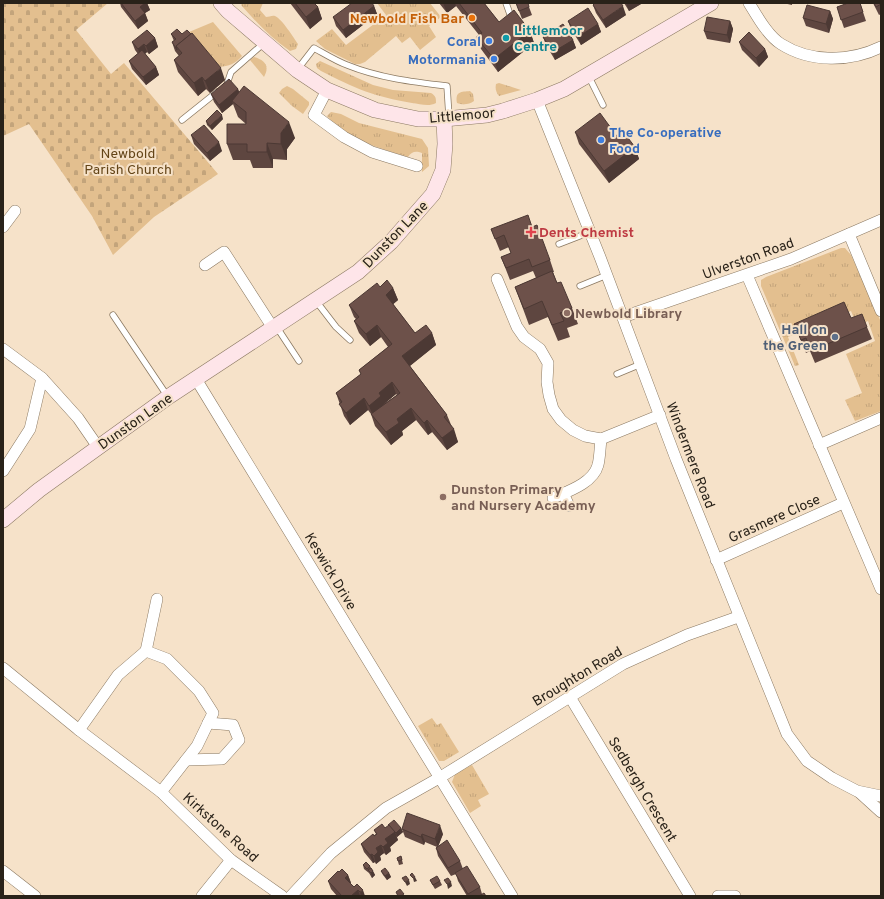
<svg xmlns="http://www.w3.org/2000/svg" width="884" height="899" viewBox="0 0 884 899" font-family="Overpass,sans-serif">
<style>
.grass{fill:url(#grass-tufts)}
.cemetery{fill:url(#cemetery-stones)}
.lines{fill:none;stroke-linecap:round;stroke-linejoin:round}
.lane-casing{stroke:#8b7962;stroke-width:7}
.street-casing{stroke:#8b7962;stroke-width:12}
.secondary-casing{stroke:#8b7962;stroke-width:16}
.lane{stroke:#fff;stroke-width:5.5}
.street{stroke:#fff;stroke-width:11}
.secondary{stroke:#fee5e9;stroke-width:15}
.wall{fill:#5e4640;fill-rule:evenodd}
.shaded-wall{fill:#4c3934}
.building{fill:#6d514a;stroke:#4c3934}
.food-dot{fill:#e8710a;stroke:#f6e2c9;stroke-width:1.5}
.culture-dot{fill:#0f9aa8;stroke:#f6e2c9;stroke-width:1.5}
.shop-dot{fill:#3f7fe0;stroke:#f6e2c9;stroke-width:1.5}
.health-dot{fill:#e0444e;stroke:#f6e2c9;stroke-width:1.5}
.education-dot{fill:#8d6e63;stroke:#f6e2c9;stroke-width:1.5}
.service-dot{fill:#5c6f8a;stroke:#f6e2c9;stroke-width:1.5}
.labels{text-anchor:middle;stroke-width:4;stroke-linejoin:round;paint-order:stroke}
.food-label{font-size:14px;font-weight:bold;fill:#c56008;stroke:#f6e2c9;text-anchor:end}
.culture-label{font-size:14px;font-weight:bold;fill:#0d838f;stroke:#f6e2c9;text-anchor:start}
.shop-label{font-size:14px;font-weight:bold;fill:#366cbe;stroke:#f6e2c9;text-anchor:end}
.street-label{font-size:14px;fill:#292219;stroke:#f6e2c9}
.park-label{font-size:14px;fill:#644518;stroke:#f6e2c9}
.health-label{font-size:14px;font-weight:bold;fill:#be3a42;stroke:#f6e2c9;text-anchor:start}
.education-label{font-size:14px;font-weight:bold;fill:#785e54;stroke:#f6e2c9;text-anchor:start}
.service-label{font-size:14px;font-weight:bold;fill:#4e5e75;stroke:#f6e2c9;text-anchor:end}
</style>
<defs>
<pattern id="grass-tufts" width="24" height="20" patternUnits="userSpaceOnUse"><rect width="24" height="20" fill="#e3bf8f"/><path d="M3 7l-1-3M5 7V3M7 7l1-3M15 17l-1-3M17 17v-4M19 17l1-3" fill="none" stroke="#c3a47b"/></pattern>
<pattern id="cemetery-stones" width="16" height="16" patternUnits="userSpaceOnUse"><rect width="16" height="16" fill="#e3bf8f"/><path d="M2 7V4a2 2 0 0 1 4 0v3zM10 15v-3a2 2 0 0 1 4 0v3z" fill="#c3a47b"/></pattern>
</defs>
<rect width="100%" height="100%" fill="#f6e2c9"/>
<g class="grass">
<path d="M243 3H263L260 10 266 17C269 17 272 15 275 16 282 19 294 38 298 44L296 49 290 51C271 38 256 22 241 5Z"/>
<path d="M377 3H430L441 17 429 26 436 37 420 50 410 37 402 43 396 36 365 62 360 64H355L325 49 316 41 332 29 346 45 386 15Z"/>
<path d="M213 22 242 56C235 64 229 66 219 67L189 32Z"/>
<path d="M254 57C265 60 270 66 264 77L250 60Z"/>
<path d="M320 61 373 85 393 90 431 93C436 96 436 98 436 103 429 107 420 104 412 103 375 97 354 88 321 71L317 68 316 64Z"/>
<path d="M499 83 521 90 499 96C496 92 495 89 496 84Z"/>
<path d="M287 86 293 89 309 102V105L303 114 292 106 279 93 282 89Z"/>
<path d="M470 91 473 94 474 101C469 105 462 105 457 103 455 91 461 92 470 91Z"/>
<path d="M331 112 341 114 359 123 422 139 428 148 429 166 422 172V153C416 151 412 151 408 157 380 148 347 140 327 116Z"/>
<path d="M841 248H845L851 255 881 322V411L855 421 845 400 862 393 846 354 875 341 868 321 857 326 851 311 788 337 799 365 795 366 761 286V280L766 277Z"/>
<path d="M432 718 437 725 441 723 459 752 444 761H439L418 726Z"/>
<path d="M472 765 489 794 478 800 481 806 470 813 452 782 455 774Z"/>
</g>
<path class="cemetery" d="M3 3H108L76 30 111 74 124 63 218 174 154 217 113 255 92 216 29 124 3 136Z"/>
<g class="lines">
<g class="lane-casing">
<g id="lane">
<path d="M506 3 512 20"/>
<path d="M297 70 314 48C325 54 336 61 347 65 379 78 413 82 447 86L449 117"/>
<path d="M589 77 603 105"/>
<path d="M227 84 231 72 264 43"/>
<path d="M182 120 217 92"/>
<path d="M559 244 590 232"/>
<path d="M580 286 607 275"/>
<path d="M316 301 336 327 350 340"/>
<path d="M113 315 168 397"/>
<path d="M276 326 299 361"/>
<path d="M617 374 641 364"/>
</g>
</g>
<g class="street-casing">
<g id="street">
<path d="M749 3C757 16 768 36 781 44 811 63 850 62 881 47"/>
<path d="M327 90 314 115 344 137 372 152 417 166"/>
<path d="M537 100 600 257 676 459 787 734 807 761 832 778 857 791 881 796"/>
<path d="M3 227 15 211"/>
<path d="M849 234 881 311"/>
<path d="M205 265 224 252 273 328"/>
<path d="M747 275 881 589"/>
<path d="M497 279 517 327 524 337 540 349 548 363 547 382 549 395 553 409 561 420 573 430 585 436 601 439 660 415"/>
<path d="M623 317 791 259 881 220"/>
<path d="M3 349 42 378 78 418 98 447"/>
<path d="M196 379 512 896"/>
<path d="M819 445 881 418"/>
<path d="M3 471 30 429 42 378"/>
<path d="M563 493 569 506"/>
<path d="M553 498C569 491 593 483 598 465 600 457 600 447 601 439"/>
<path d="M716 560 843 503"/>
<path d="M146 651 157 599"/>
<path d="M3 668 79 730 161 792 231 860 282 896"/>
<path d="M570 697 690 896"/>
<path d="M79 730 118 675 146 651 167 659 199 691 213 713 197 746 161 792"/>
<path d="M186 760 222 759 239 740 233 725 208 723"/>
<path d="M859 792 881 812"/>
<path d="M3 871 35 896"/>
<path d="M202 896 231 860"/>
<path d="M291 896 331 853 386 808 439 778 623 664 687 635 738 617"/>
<path d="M718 896H735"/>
</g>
</g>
<g class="secondary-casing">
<g id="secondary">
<path d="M221 3 228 11 297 70 327 90 375 110 418 119H444L487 115 503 111 537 100 564 89 711 3"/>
<path d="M3 520 39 490 168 397 358 272 391 242 433 194 443 170 445 144 444 119"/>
</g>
</g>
<use href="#lane" class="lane"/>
<use href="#street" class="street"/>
<use href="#secondary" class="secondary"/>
</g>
<g class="wall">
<path d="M120 3H147L150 10 145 13 148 21 138 29 121 7Z"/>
<path d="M290 3H314L318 7 322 19 310 29Z"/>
<path d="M439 3H484L499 22 530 31 534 43 498 72 481 49 476 37 479 35 456 6 447 13Z"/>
<path d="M516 3 529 7 532 15 522 19Z"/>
<path d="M624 3H641V4L629 11Z"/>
<path d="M783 3H792V5Z"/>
<path d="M860 3 866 21 844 28 837 7Z"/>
<path d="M873 3H881V14L879 15Z"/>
<path d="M593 5 626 15 606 28 596 13Z"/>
<path d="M374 6 377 14 346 38 336 26 333 17Z"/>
<path d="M830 11 833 19 829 33 806 26 803 18Z"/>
<path d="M568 21 598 24 601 32 581 45 571 29Z"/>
<path d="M730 21 733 29 730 43 707 39 704 31Z"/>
<path d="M171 34H182L225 80 210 93 206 89 198 96 178 72 174 60 179 56 175 51 172 42 174 41Z"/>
<path d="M543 37 573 40 576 48 555 60 546 45Z"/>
<path d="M155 38 158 47 149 54 147 52 145 54 156 67 159 75 146 85 132 69 129 61 138 54 135 50 132 42Z"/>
<path d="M739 42 765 49 768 57 759 67 742 50Z"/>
<path d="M238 89 239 92 295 138 287 149V160L273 159V168H253L250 160H233L227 144 246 124 238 117 233 104 222 113 214 102 211 94Z"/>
<path d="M223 119 212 130 207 125 206 121Z"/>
<path d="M575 132 619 139 635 147 639 159 609 183 579 144Z"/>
<path d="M191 135 222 151 210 161 194 144Z"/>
<path d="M532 227 550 260 554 272H553L557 283 572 308 578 324 567 328 570 337 558 341 548 317 529 325 515 287 536 278 533 271 510 280 501 257 511 253 509 247 500 251 491 229Z"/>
<path d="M380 287 393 288 398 300 393 304 415 333H432L436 345 410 366 447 415 452 427 458 442 447 450 432 432 428 435 416 420 402 431 403 435 391 445 375 426 371 414 368 410 350 425 344 416 336 393 361 374 359 370 388 347 381 337 370 346 359 333 354 321 356 319 354 317 349 305ZM396 394 397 395 384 404Z"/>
<path d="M851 318 867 327 872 339 815 363 810 351 806 353 794 324Z"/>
<path d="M385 828H401L403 832 397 837 396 836 398 840 390 847 391 851 386 855 384 853 380 856 381 860 376 864 375 862 373 863 364 852 361 844 376 834 374 830Z"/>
<path d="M402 829 443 834 438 846 460 861 463 869 480 887 482 894 486 896H467L458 881 456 874 451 876 438 856 436 848 437 847 425 842 424 845 405 837Z"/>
<path d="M401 856 403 864 399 865 397 858Z"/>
<path d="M363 865 370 866 375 875 372 878 369 873 364 869Z"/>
<path d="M381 871 389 873 391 877 387 880 383 875Z"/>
<path d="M339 872 348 875 351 883V884L365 896H337L331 889 328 881Z"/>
<path d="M430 880 440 881 442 885 435 889 432 884Z"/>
</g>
<g class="shaded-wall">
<path d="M145 3H147L150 10 145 13 148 21 138 29 135 21 140 7Z"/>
<path d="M443 3H455L456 6 447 13Z"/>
<path d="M626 3H641V4L629 11Z"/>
<path d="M374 6 377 14 346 38 343 30Z"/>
<path d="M623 6 626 15 606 28 603 20Z"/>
<path d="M318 7 322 19 310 29 306 17Z"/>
<path d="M830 11 833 19 829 33 826 24Z"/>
<path d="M730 21 733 29 730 43 727 35Z"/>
<path d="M598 24 601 32 581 45 578 37Z"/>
<path d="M530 31 534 43 498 72 494 59Z"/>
<path d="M155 38 158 47 149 54 146 46Z"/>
<path d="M573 40 576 48 555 60 553 52Z"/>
<path d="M144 44 147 52 141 57 138 49Z"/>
<path d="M765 49 768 57 759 67 756 58Z"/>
<path d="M156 67 159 75 146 85 143 77Z"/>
<path d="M221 68 225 80 210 93 205 81Z"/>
<path d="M202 77 206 89 198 96 194 83Z"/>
<path d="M238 89 241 97 232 101 233 104 222 113 219 105Z"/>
<path d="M222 115 223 119 212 130 210 126Z"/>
<path d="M289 122 295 138 287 149V160L281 144V133Z"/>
<path d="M219 142 222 151 210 161 207 153Z"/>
<path d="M267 143 273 159V168L267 152Z"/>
<path d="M635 147 639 159 609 183 604 171Z"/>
<path d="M393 288 398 300 390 307 386 295Z"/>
<path d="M377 325 381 337 370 346 366 334Z"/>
<path d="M432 333 436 345 407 368 402 356Z"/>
<path d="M392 382 396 394 384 404 374 418 369 406 379 393Z"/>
<path d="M364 398 368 410 350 425 346 413Z"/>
<path d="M411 408 416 420 402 431 403 435 391 445 386 432 397 419Z"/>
<path d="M427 420 432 432 428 435 424 423Z"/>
<path d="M454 429 458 442 447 450 442 438Z"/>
<path d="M440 825 443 834 438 847 435 839Z"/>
<path d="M401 828 403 832 397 837 396 833Z"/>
<path d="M395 832 398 840 390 847 391 851 386 855 383 847 385 839Z"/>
<path d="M422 834 425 842 424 845 421 837Z"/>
<path d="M381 845 384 853 380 856 381 860 376 864 374 856 376 848Z"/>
<path d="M372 854 375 862 373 863 370 855Z"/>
<path d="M373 871 375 875 372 878 371 873Z"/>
<path d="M389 873 391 877 387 880 385 876Z"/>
<path d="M348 875 351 883 348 886 345 878Z"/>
<path d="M415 877 417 881 414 882 413 878Z"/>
<path d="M409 880 410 884 407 886 405 882Z"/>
<path d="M451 882 452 886 448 889 447 884Z"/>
<path d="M358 890 360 896H351Z"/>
<path d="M363 890 365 896H361L360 892Z"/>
</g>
<g class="building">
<path d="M121 3H145L140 7 145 13 135 21Z"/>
<path d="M295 3H314L318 7 306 17Z"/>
<path d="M352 3H372L374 6 343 30 333 17Z"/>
<path d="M459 3H484L499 22 514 10 530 31 494 59 476 37 482 33Z"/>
<path d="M516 3H528L529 7 519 11Z"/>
<path d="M595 3H621L623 6 603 20 593 5Z"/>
<path d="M848 3H860L863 12 841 20 837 7Z"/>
<path d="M874 3H881V4L876 7Z"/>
<path d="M807 5 830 11 826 24 803 18Z"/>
<path d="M588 8 598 24 578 37 568 21Z"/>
<path d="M707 17 730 21 727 35 704 31Z"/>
<path d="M563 24 573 40 553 52 543 37Z"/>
<path d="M177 29 182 34 187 30 191 34 176 46 177 50 172 42 176 39 171 34Z"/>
<path d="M147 30 155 38 146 46 144 44 138 49 132 42Z"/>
<path d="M749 32 765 49 756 58 739 42Z"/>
<path d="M192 33 221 68 205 81 202 77 194 83 174 60 182 53 176 46Z"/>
<path d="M142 50 156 67 143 77 129 61Z"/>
<path d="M229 79 238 89 219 105 211 94Z"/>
<path d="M244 86 289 122 281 133V144L267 143V152H247V144H227V124H246V112L232 101Z"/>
<path d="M217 110 222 115 210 126 206 121Z"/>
<path d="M600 113 619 139 625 134 635 147 604 171 575 132Z"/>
<path d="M204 125 219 142 207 153 191 135Z"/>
<path d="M528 215 532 227 537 225 550 260 532 267 529 259 506 268 501 257 511 253 504 235 495 239 491 229Z"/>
<path d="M552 271 557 283 561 282 572 308 560 313 564 321 552 325 542 301 524 309 515 287Z"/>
<path d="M387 280 393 288 386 295 415 333 426 325 432 333 402 356 447 415 444 417 454 429 442 438 427 420 424 423 411 408 397 419 399 423 386 432 371 414 400 393 392 382 379 393 381 396 369 406 364 398 346 413 339 404 342 402 336 393 361 374 359 370 392 344 377 325 366 334 354 321 359 317 349 305 377 283 380 287Z"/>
<path d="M844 302 851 318 862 314 867 327 811 351 806 338 801 340 794 324Z"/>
<path d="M407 813 440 825 435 839 422 834 421 837 402 829Z"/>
<path d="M394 820 401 828 396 833 388 825Z"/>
<path d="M382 824 385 828 389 825 395 832 385 839 388 843 383 847 381 845 376 848 378 852 374 856 372 854 370 855 361 844 373 834 374 836 377 834 374 830Z"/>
<path d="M447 840 460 861 448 868 436 848Z"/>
<path d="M401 856 402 860 398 861 397 858Z"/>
<path d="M366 862 370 866 367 869 363 865Z"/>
<path d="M467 866 480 887 468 894 455 873Z"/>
<path d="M371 868 373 871 371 873 368 870Z"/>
<path d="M385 868 389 873 385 876 381 871Z"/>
<path d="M342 869 348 875 345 878 354 887 357 884 363 890 360 892 358 890 351 896H342L328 881 338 871 339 872Z"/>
<path d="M412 873 415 877 413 878 410 875Z"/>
<path d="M406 876 409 880 405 882 402 878Z"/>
<path d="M437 876 440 881 433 885 430 880Z"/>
<path d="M448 878 451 882 447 884 444 880Z"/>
<path d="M400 889 404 894 401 896H398L396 892Z"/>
<path d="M484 893 486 896H479Z"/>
</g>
<circle class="food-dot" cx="472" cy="18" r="4"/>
<circle class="culture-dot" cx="506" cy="38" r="4"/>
<g class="shop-dot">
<circle cx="489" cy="41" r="4"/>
<circle cx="494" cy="59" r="4"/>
<circle cx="601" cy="140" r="4"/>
</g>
<path class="health-dot" d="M529 226h4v4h4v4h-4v4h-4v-4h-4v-4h4z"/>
<g class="education-dot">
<circle cx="567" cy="313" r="4"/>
<circle cx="443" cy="497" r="4"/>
</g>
<circle class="service-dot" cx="835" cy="337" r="4"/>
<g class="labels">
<g class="food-label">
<text x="464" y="23">Newbold Fish Bar</text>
</g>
<g class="culture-label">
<text x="514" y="35">Littlemoor<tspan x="514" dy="16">Centre</tspan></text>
</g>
<g class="shop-label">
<text x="481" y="46">Coral</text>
<text x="486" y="64">Motormania</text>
<text x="609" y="137" text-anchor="start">The Co-operative<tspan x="609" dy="16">Food</tspan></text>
</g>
<g class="street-label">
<text transform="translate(462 115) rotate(-5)" y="5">Littlemoor</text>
<text transform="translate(395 234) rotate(-46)" y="5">Dunston Lane</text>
<text transform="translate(748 258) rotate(-20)" y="5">Ulverston Road</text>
<text transform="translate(135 421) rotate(-35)" y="5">Dunston Lane</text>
<text transform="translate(691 455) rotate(69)" y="5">Windermere Road</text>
<text transform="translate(774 518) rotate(-24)" y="5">Grasmere Close</text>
<text transform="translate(331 571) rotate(59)" y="5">Keswick Drive</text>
<text transform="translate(577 676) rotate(-31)" y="5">Broughton Road</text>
<text transform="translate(643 789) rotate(59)" y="5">Sedbergh Crescent</text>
<text transform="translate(221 827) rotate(42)" y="5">Kirkstone Road</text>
</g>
<g class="park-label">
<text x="128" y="158">Newbold<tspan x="128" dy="16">Parish Church</tspan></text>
</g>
<g class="health-label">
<text x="539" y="237">Dents Chemist</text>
</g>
<g class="education-label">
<text x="575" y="318">Newbold Library</text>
<text x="451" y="494">Dunston Primary<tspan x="451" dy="16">and Nursery Academy</tspan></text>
</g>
<g class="service-label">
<text x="827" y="334">Hall on<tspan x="827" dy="16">the Green</tspan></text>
</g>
</g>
<rect width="884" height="899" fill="none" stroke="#292219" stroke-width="8"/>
</svg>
